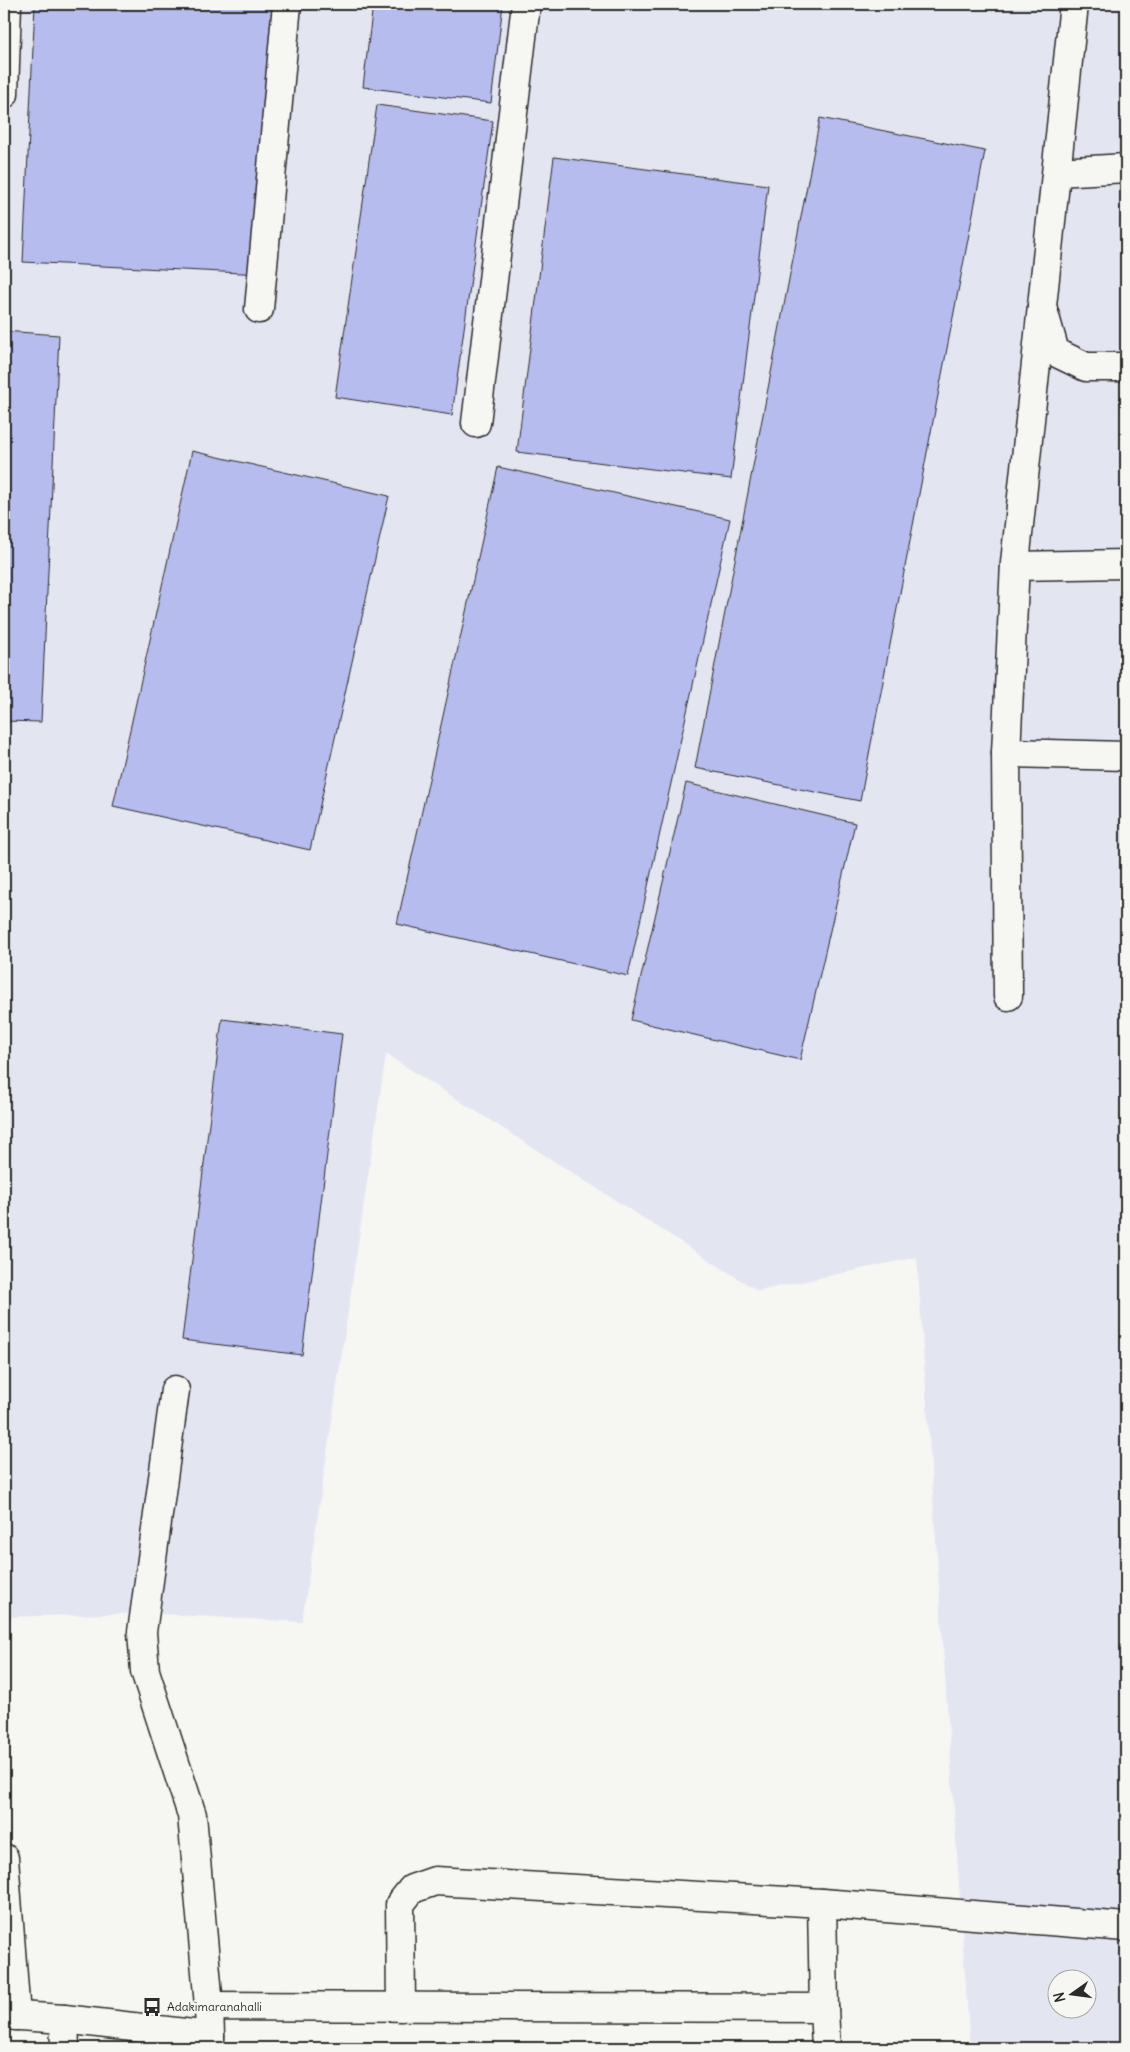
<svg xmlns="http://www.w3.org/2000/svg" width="1130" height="2052" viewBox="0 0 1130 2052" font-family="Delius,sans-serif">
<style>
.built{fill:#e3e5f1;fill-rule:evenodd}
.building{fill:#b6bcee;stroke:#2b2b2b}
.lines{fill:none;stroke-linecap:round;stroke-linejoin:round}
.minor-casing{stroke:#2b2b2b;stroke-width:31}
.minor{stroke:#f6f6f2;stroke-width:28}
.labels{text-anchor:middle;stroke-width:5;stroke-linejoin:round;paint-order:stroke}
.poi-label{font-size:12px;fill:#2b2b2b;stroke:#f6f6f2;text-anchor:start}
</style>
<rect width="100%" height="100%" fill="#f6f6f2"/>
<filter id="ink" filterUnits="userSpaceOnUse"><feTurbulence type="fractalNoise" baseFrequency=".02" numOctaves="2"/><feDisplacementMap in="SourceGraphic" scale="10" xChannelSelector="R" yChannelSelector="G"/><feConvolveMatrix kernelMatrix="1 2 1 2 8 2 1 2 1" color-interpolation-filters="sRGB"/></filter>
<g filter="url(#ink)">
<path class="built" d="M4 4H1126V2048H970L917 1257 758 1291 386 1054 302 1622 144 1613 4 1617ZM1058 1980H1088V2010H1058Z"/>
<g class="building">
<path d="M35 4H275L262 274 23 262Z"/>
<path d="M373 4H503L491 103 363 87Z"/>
<path d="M377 105 493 121 452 415 335 397Z"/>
<path d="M820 118 985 151 860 801 695 768Z"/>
<path d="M554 157 768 185 731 479 517 452Z"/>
<path d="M4 331 59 335 41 722 4 721Z"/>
<path d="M192 451 389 496 310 850 113 806Z"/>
<path d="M498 467 730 519 628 976 397 924Z"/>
<path d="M686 783 855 823 800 1060 631 1020Z"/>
<path d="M222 1019 342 1034 302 1355 182 1340Z"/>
</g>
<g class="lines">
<g class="minor-casing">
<g id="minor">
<path d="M1074 4 1042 306 1055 352 1086 367H1126"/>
<path d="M4 94 7 4"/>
<path d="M1057 172 1126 168"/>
<path d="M259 309 287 4"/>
<path d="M476 423 526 4"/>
<path d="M1015 566 1126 564"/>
<path d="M1006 753 1126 756"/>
<path d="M1008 996 1006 753 1015 563 1042 306"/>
<path d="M175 1390 142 1632 145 1671 192 1815 209 2006"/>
<path d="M4 1858 16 2016"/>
<path d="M401 2007 400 1904 412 1889 435 1881 822 1903"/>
<path d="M824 2008 826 2048"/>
<path d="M4 2015 64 2019 210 2036V2048"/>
<path d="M64 2019 65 2048"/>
<path d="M210 2036 209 2006 824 2008 822 1903 1126 1927"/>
</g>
</g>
<use href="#minor" class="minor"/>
</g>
</g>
<defs>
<g id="bus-bare" transform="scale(1.5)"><path d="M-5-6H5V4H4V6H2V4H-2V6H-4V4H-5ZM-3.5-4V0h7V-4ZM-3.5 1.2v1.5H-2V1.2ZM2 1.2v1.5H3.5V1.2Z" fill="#2b2b2b" stroke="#f6f6f2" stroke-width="2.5" paint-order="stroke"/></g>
</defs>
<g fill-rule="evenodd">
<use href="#bus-bare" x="152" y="2007"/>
</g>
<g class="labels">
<g class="poi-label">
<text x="167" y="2011">Adakimaranahalli</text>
</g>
</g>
<rect width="1130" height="2052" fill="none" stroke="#f6f6f2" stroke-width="20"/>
<rect x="10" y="10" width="1110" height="2032" fill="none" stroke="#2b2b2b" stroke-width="2" filter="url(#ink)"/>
<g transform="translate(1072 1994) rotate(256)"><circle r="24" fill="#f6f6f2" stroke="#a5a5a2"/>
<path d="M0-4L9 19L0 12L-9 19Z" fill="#2b2b2b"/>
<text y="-8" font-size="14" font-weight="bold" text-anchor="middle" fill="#2b2b2b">N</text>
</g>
</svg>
